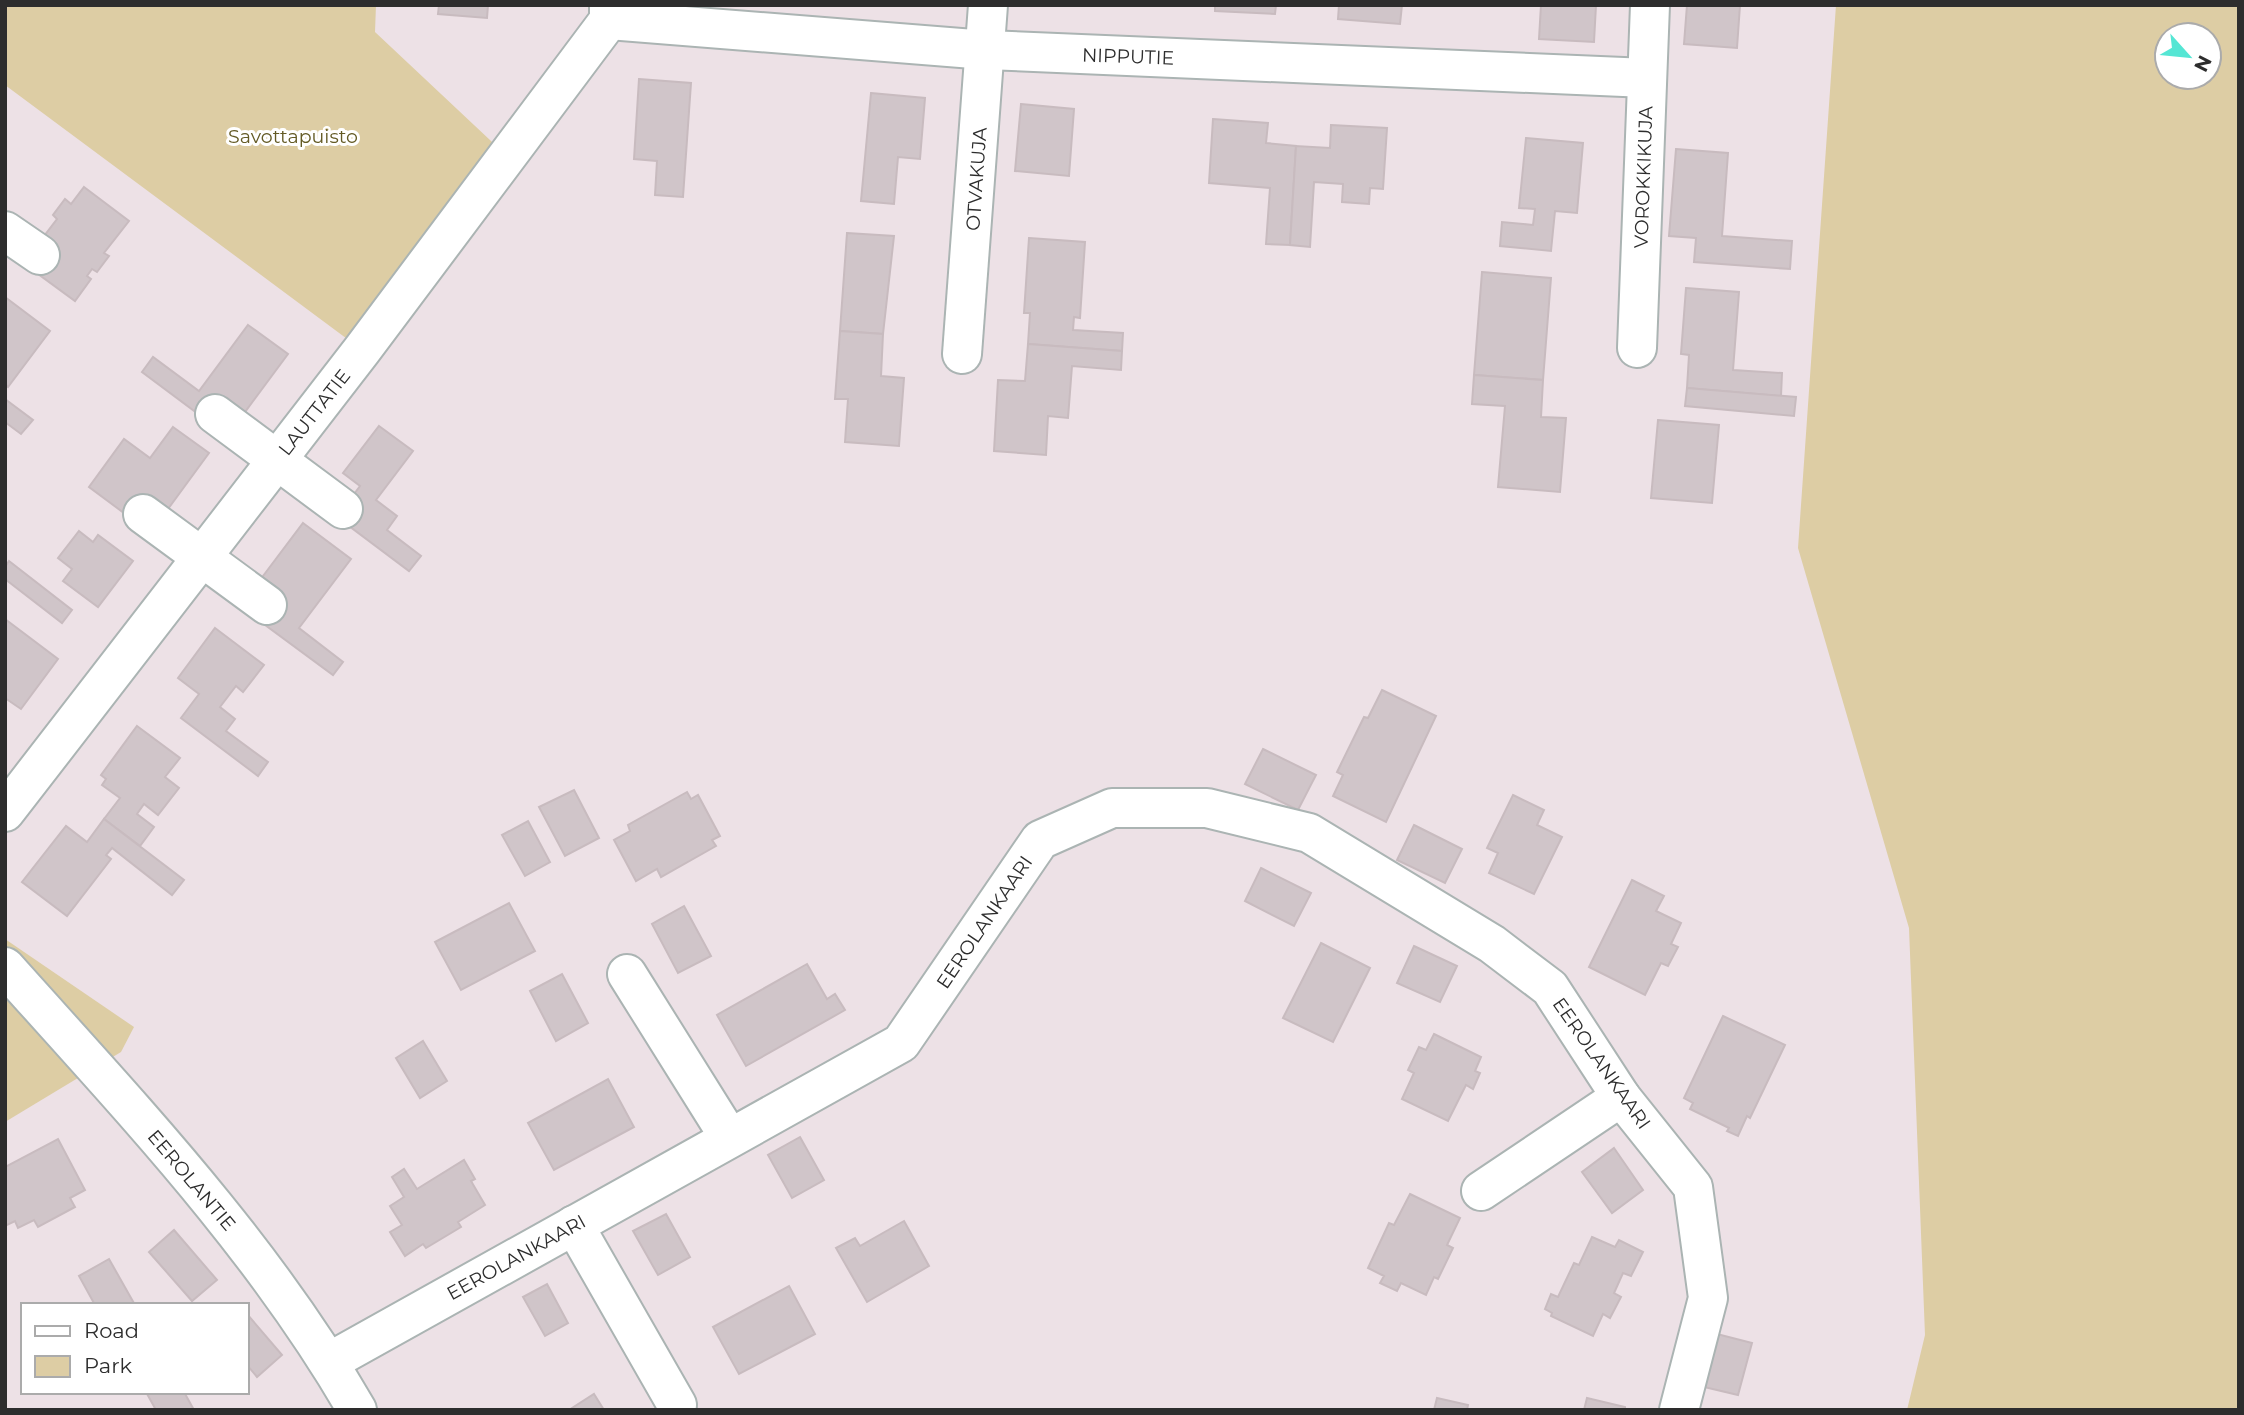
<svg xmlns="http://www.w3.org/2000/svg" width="2244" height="1415" viewBox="0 0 2244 1415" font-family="Montserrat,sans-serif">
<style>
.green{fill:#ddcda4;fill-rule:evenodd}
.building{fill:#d0c5c9;stroke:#c8bbbf;stroke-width:2}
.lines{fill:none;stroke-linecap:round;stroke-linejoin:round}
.minor-casing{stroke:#abb4b3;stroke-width:42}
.minor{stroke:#fff;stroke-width:38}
.labels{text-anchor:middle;stroke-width:6;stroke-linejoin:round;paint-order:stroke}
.street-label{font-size:19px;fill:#2d2d2d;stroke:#fff}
.park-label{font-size:19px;fill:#635a24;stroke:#fff}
</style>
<rect width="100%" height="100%" fill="#ede1e6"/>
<g class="green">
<path d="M5 5H376L375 32 507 156 362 350 5 85Z"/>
<path d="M1836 5H2239V1410H1907L1925 1335 1909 928 1798 548ZM2167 35H2209V77H2167Z"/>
<path d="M5 939 134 1027 121 1052 5 1122Z"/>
</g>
<g class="building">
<path d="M439 5H488L487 18 438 14Z"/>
<path d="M1215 5H1276L1275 14 1215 11Z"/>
<path d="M1339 5H1402L1400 24 1338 19Z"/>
<path d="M1541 5H1596L1594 42 1539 39Z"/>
<path d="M1687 5H1740L1737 48 1684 44Z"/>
<path d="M639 79 691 83 683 197 655 195 657 161 634 159Z"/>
<path d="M871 93 925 98 920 159 898 157 894 204 861 201Z"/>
<path d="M1021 104 1074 109 1069 176 1015 171Z"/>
<path d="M1213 119 1268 123 1266 143 1296 146 1290 245 1266 244 1270 188 1209 183Z"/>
<path d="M1331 125 1387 128 1383 189 1370 188 1369 204 1342 202 1343 184 1314 182 1310 247 1290 245 1296 146 1330 148Z"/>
<path d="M1526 138 1583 143 1577 213 1555 211 1551 251 1500 246 1502 222 1533 225 1535 209 1519 208Z"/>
<path d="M1676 149 1728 153 1722 236 1792 241 1790 269 1694 262 1696 238 1669 236Z"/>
<path d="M84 187 129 221 104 253 109 256 97 272 92 269 87 276 91 279 75 301 30 268 38 244 57 219 53 215 65 199 71 204Z"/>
<path d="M847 233 894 236 883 334 840 331Z"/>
<path d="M1029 238 1085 242 1080 318 1074 317 1073 330 1123 333 1122 351 1028 344 1030 313H1024Z"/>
<path d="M1482 272 1551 278 1543 380 1474 375Z"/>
<path d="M1686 288 1739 292 1733 370 1782 373 1781 396 1687 388 1689 355 1681 354Z"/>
<path d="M5 297 50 331 8 387 5 384Z"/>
<path d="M248 325 288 354 245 412 227 398 209 422 142 372 153 357 199 391Z"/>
<path d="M840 331 883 334 881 376 904 378 899 446 845 442 848 399H835Z"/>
<path d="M1028 344 1122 351 1121 370 1072 366 1068 418 1048 416 1046 455 994 451 998 380 1025 381Z"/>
<path d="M1474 375 1543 380 1541 417 1566 418 1560 492 1498 487 1505 406 1472 404Z"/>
<path d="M1687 388 1796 397 1794 416 1685 406Z"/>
<path d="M5 399 33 420 21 434 5 422Z"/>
<path d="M1658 420 1719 425 1712 503 1651 498Z"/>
<path d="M379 426 413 451 376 500 397 516 387 530 421 556 409 571 337 517 360 486 343 473Z"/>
<path d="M173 427 209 453 168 509 136 522 89 487 124 439 150 458Z"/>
<path d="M303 523 351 559 299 628 343 662 333 675 257 619 260 580Z"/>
<path d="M79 531 93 542 98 535 133 561 98 607 63 581 72 569 58 558Z"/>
<path d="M9 561 72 610 62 623 5 579V567Z"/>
<path d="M5 619 58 659 21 709 5 698Z"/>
<path d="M215 628 264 665 243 692 236 686 220 707 235 719 226 731 268 762 258 776 181 718 199 694 178 678Z"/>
<path d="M1382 690 1436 716 1386 822 1333 796 1343 775 1337 772 1364 717 1368 718Z"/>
<path d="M137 726 180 758 165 777 179 788 158 815 144 804 137 814 154 827 140 846 104 819 120 798 102 785 106 779 101 775Z"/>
<path d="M1263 749 1316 775 1298 810 1245 784Z"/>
<path d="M574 790 599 838 565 856 539 807Z"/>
<path d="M687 792 691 799 698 795 720 836 712 840 716 846 661 877 657 869 636 881 614 840 630 831 628 825Z"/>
<path d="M1513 795 1544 810 1537 825 1562 837 1534 894 1489 873 1498 853 1487 848Z"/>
<path d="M104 819 184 880 172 895 112 848 106 855 111 859 67 916 22 882 66 826 87 842Z"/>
<path d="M528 821 550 862 525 876 502 835Z"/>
<path d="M1414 825 1462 849 1445 883 1397 860Z"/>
<path d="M1261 868 1311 893 1294 926 1245 901Z"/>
<path d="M1632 880 1664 896 1656 911 1681 923 1671 944 1678 947 1668 966 1661 963 1645 995 1589 967Z"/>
<path d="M509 903 535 951 461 990 435 942Z"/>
<path d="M684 906 711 956 678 973 652 924Z"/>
<path d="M1321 943 1370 968 1333 1042 1283 1018Z"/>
<path d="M1414 946 1457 966 1440 1002 1397 983Z"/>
<path d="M807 964 827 999 835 994 845 1010 746 1066 717 1015Z"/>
<path d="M562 974 588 1023 556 1041 530 991Z"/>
<path d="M1723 1016 1785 1045 1750 1118 1747 1116 1738 1136 1727 1131 1729 1128 1690 1109 1693 1103 1684 1098Z"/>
<path d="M1434 1034 1481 1057 1475 1071 1480 1073 1473 1089 1466 1085 1448 1121 1402 1099 1414 1073 1408 1070 1419 1047 1426 1050Z"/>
<path d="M423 1041 447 1081 420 1098 396 1058Z"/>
<path d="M608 1079 634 1127 554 1170 528 1123Z"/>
<path d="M800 1137 824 1180 792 1198 768 1155Z"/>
<path d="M58 1139 85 1190 70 1198 75 1207 38 1227 34 1220 18 1228 15 1221 5 1226V1167Z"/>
<path d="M1614 1148 1643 1190 1612 1213 1582 1172Z"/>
<path d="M464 1160 475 1179 471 1181 485 1205 458 1222 461 1227 426 1248 423 1244 405 1256 390 1232 402 1225 390 1206 404 1197 392 1177 404 1169 417 1189Z"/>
<path d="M1410 1194 1460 1218 1447 1245 1453 1248 1438 1279 1434 1277 1426 1295 1401 1283 1397 1291 1380 1283 1384 1276 1368 1268 1389 1223 1394 1225Z"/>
<path d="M666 1214 690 1257 658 1275 633 1231Z"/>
<path d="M904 1221 929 1266 867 1302 836 1248 855 1238 860 1246Z"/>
<path d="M174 1230 217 1280 192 1301 149 1252Z"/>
<path d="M1592 1237 1615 1247 1619 1240 1643 1252 1631 1276 1623 1273 1614 1293 1621 1297 1610 1318 1603 1314 1593 1336 1551 1316 1552 1313 1545 1309 1551 1294 1558 1297 1574 1263 1579 1265Z"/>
<path d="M109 1259 135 1305H95L79 1276Z"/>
<path d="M547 1284 568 1323 545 1336 523 1297Z"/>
<path d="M789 1286 815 1334 739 1374 713 1327Z"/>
<path d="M247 1314 282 1355 257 1377 247 1365Z"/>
<path d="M1713 1333 1752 1343 1738 1395 1700 1386Z"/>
<path d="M146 1392H184L194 1410H156Z"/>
<path d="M594 1394 604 1410H569Z"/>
<path d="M1437 1398 1468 1405 1467 1410H1434Z"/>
<path d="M1587 1398 1625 1407V1410H1584Z"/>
</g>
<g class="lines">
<g class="minor-casing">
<g id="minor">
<path d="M609 20 986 50 1647 78"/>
<path d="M5 231 40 255"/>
<path d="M1637 348 1650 5"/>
<path d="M962 354 988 5"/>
<path d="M215 414 343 509"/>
<path d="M143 514 267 605"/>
<path d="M5 812 362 350 609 20V5"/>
<path d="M5 967C131 1108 262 1245 357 1410"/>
<path d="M627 974 729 1137"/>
<path d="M1481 1191 1621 1097"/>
<path d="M574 1225 677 1405"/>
<path d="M329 1362 901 1043 1040 840 1112 808H1207L1309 833 1492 944 1550 988 1621 1097 1693 1187 1708 1298 1679 1410"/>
</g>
</g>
<use href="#minor" class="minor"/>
</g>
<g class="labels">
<g class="street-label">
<text transform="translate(1128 56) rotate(2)" y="7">NIPPUTIE</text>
<text transform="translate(1643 177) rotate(-88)" y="7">VOROKKIKUJA</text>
<text transform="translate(976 179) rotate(-86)" y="7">OTVAKUJA</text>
<text transform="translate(314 412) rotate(-52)" y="7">LAUTTATIE</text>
<text transform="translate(984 922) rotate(-56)" y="7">EEROLANKAARI</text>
<text transform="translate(1602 1063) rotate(55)" y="7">EEROLANKAARI</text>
<text transform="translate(192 1180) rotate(50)" y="7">EEROLANTIE</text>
<text transform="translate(516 1257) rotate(-29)" y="7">EEROLANKAARI</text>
</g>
<g class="park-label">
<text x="293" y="143">Savottapuisto</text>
</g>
</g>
<rect width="2244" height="1415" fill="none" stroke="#2d2d2d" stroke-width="14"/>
<rect x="21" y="1303" width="228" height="91" fill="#ffffff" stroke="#ababab" stroke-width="2"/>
<rect x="35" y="1326" width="35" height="10" fill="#ffffff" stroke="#ababab" stroke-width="2"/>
<text x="84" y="1338" font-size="21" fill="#2d2d2d">Road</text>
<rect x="35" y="1356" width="35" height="21" fill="#ddcda4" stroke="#ababab" stroke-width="2"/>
<text x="84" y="1373" font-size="21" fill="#2d2d2d">Park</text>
<g transform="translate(2188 56) rotate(117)"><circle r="33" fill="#ffffff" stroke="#ababab" stroke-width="2"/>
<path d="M0-5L12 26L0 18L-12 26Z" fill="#55e6d4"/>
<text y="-10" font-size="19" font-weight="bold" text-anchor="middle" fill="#2d2d2d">N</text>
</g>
</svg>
